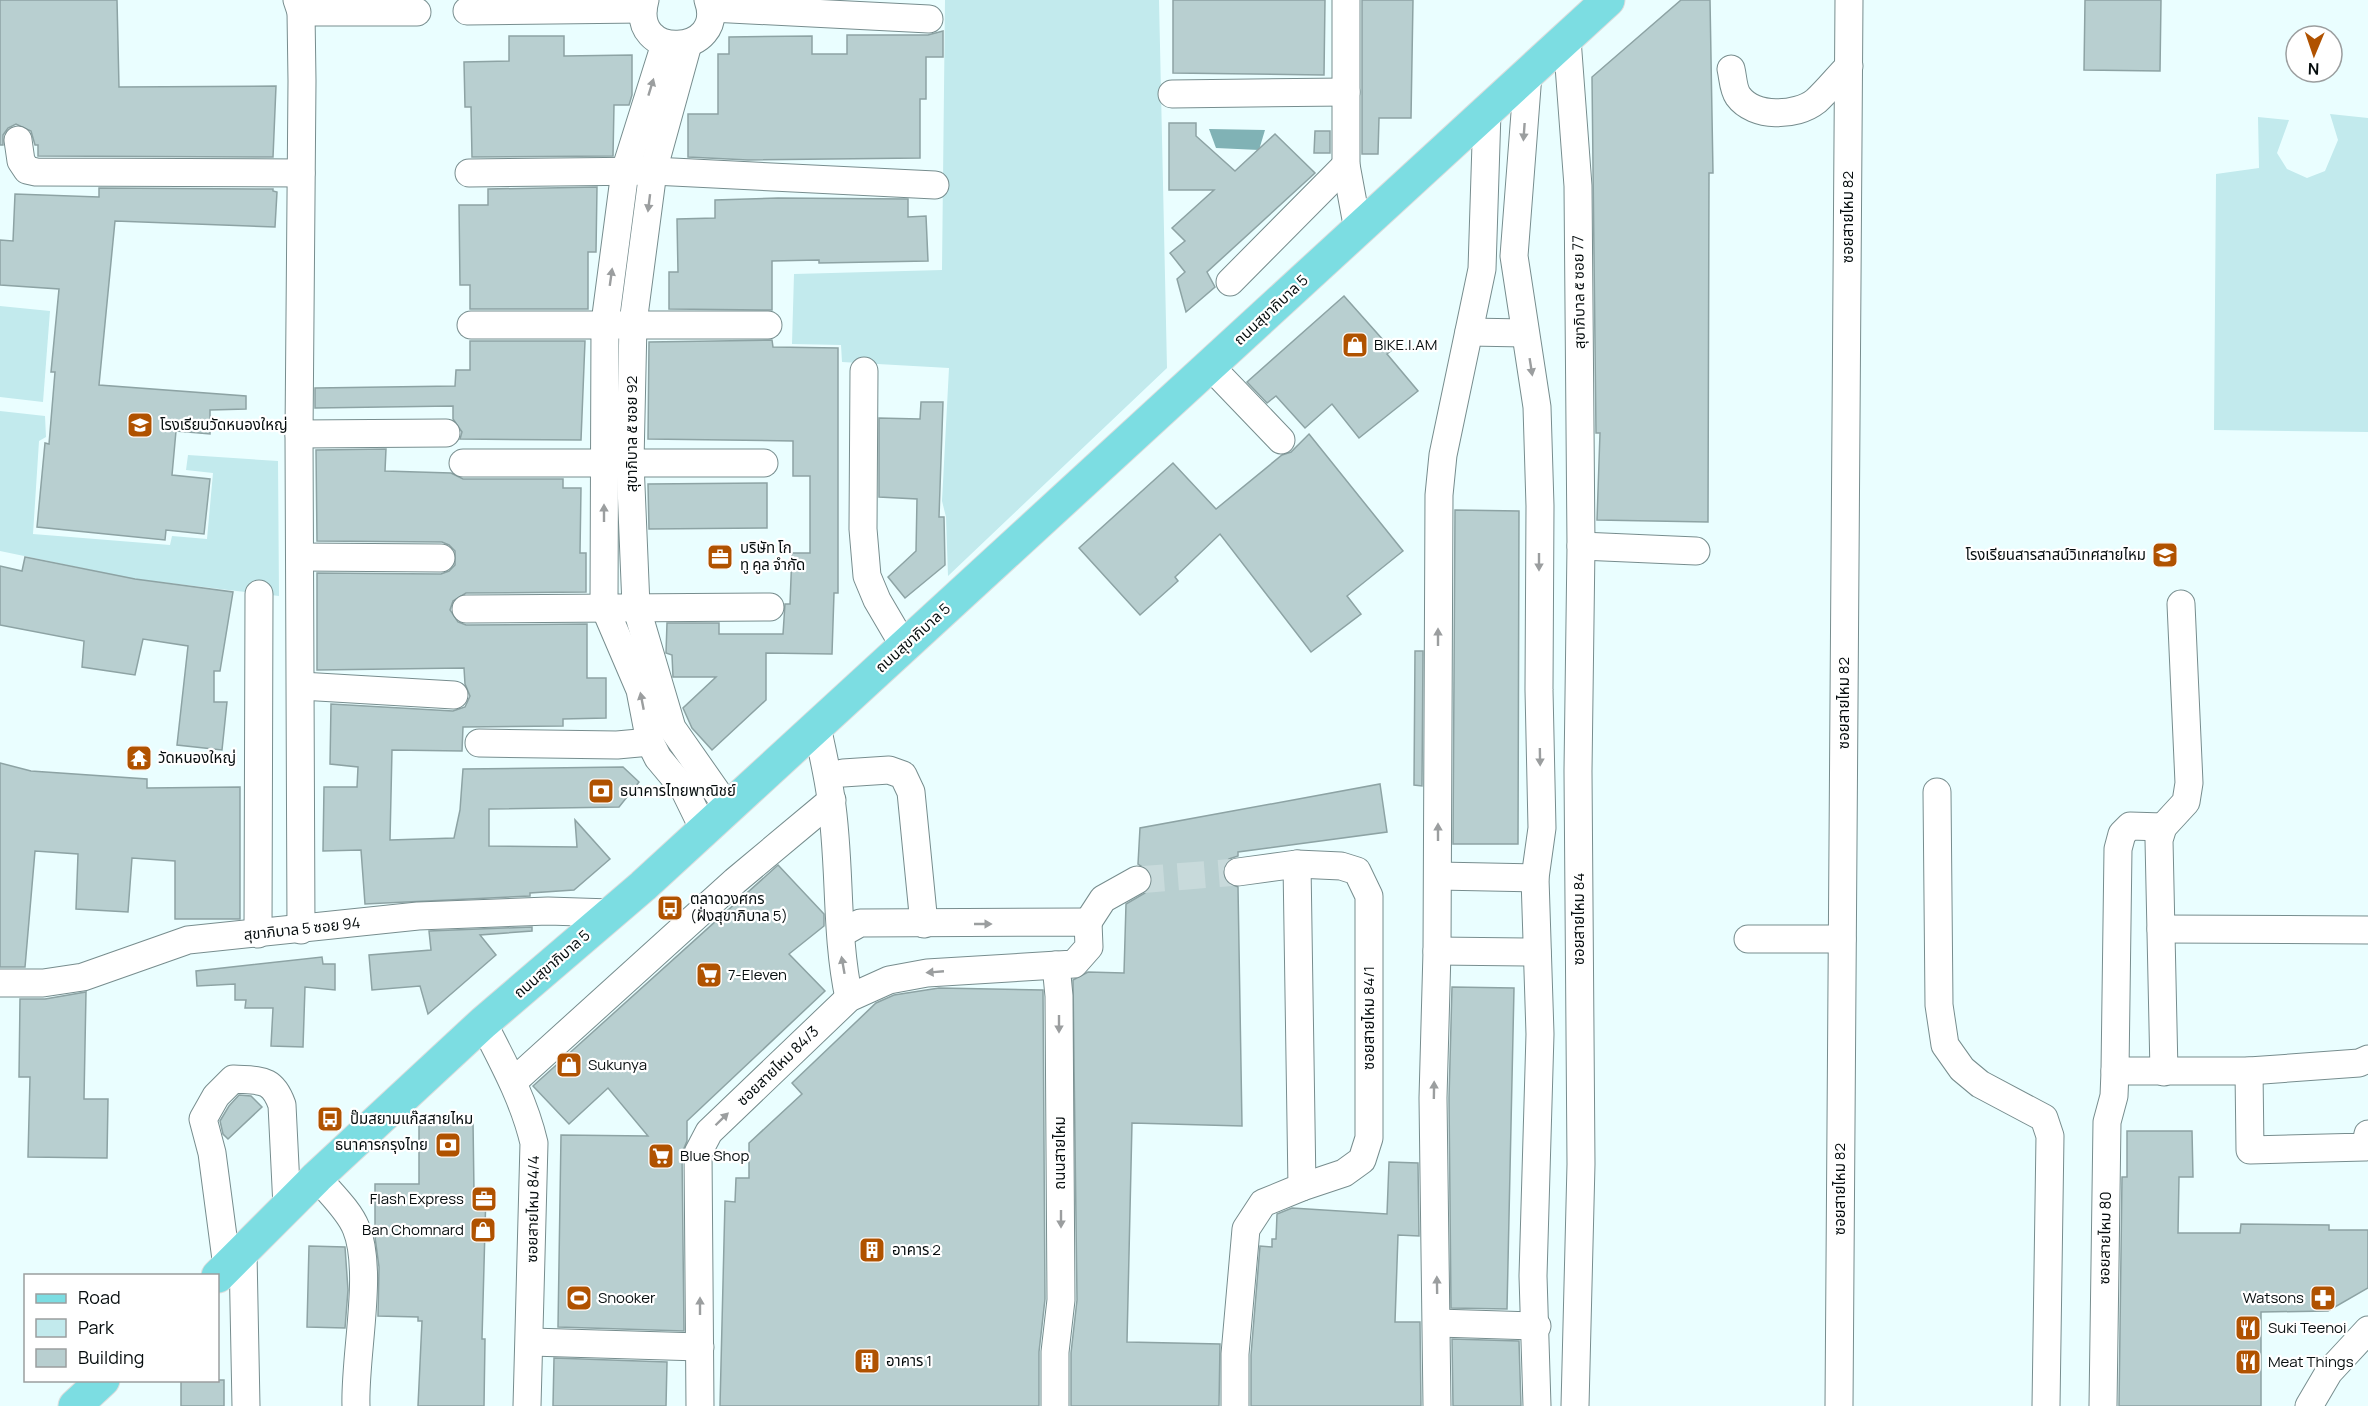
<svg xmlns="http://www.w3.org/2000/svg" width="2368" height="1406" viewBox="0 0 2368 1406" font-family="Manrope,'Noto Sans Thai',sans-serif">
<style>
.green{fill:#c2eaed}
.water{fill:#80b2b5}
.building{fill:#b8cfd0;stroke:#8da3a4;stroke-width:1.5}
.lines{fill:none;stroke-linecap:round;stroke-linejoin:round}
.minor-tunnel{stroke:#c8dadb;stroke-width:27;stroke-dasharray:27 14;stroke-linecap:butt}
.minor-casing{stroke:#778d8e;stroke-width:29}
.major-casing{stroke:#dcdddd;stroke-width:35}
.minor{stroke:#fff;stroke-width:27}
.major{stroke:#7cdde2;stroke-width:33}
.oneway{fill:#9b9e9f}
.labels{text-anchor:middle;stroke-width:4.5;stroke-linejoin:round;paint-order:stroke}
.street-label{font-size:15px;fill:#060d0e;stroke:#fff}
.poi-label{font-size:15px;fill:#060d0e;stroke:#fff;text-anchor:start}
</style>
<rect width="100%" height="100%" fill="#eafeff"/>
<g class="green">
<path d="M945 0H1159L1167 368 948 576 946 517 942 501 949 368 842 362 841 345 792 344 794 274 942 270Z"/>
<path d="M2330 114 2368 118V432L2214 430 2216 174 2259 168 2258 117 2289 120 2277 153 2287 169 2307 178 2325 171 2338 140Z"/>
<path d="M0 306 50 311 43 402 0 397Z"/>
<path d="M0 411 45 416 46 437 39 441 33 534 170 545 172 536 207 539 213 473 186 470 188 455 278 461 279 596 135 579 0 551Z"/>
</g>
<path class="water" d="M1209 129 1265 130 1259 150 1216 148Z"/>
<g class="building">
<path d="M0 0H117L119 87 276 86 273 157 38 156V145H35L31 131 16 124 8 128 3 135V145H0Z"/>
<path d="M1173 0H1325L1324 75 1173 73Z"/>
<path d="M1362 0H1413L1411 118H1379L1378 154H1362Z"/>
<path d="M1681 0H1710L1713 173H1709L1708 522 1597 520 1600 433H1596L1592 77Z"/>
<path d="M2085 0H2161L2160 71 2084 70Z"/>
<path d="M943 31V57H926V99H920V158L748 160 688 157V114H718V54H729V37L812 36V54H847V35H928Z"/>
<path d="M509 36H564V56L632 55V95L629 105H614L613 156 472 157 471 107H465L464 62 509 61Z"/>
<path d="M1169 123H1196V136L1235 171 1275 134 1315 173 1207 272 1215 287 1186 312 1177 279 1185 272 1170 253 1185 241 1172 228 1214 190H1169Z"/>
<path d="M1315 131H1330V153H1314Z"/>
<path d="M597 187 596 252H588V309H470V285H460L459 205H488V189Z"/>
<path d="M99 188 273 189V191L277 192 275 227 115 221 99 385 246 396V409L210 410V434L176 431 172 475 210 479 204 534 166 530 165 540 37 527 45 443 49 444 55 372H51L59 289 0 285V240L13 241 15 194 99 197Z"/>
<path d="M778 198 908 199V217L926 216 928 261 819 263V260L772 261V310L669 309V272H678L677 219 715 218V200Z"/>
<path d="M1344 296 1392 350 1387 354 1418 391 1359 438 1332 404 1305 428 1276 396 1267 403 1247 382Z"/>
<path d="M772 340 773 347 838 348V593H834L832 654 766 653V700L712 750 692 728 683 708 716 677H673L672 655 666 653 667 623H719V634H783L785 604H790L792 553H810V476H793V441L648 439 649 342Z"/>
<path d="M470 341H585L581 440 460 439 462 432 453 419V406L315 408V388L455 386 456 370H470Z"/>
<path d="M921 402H943L939 517H944L945 565 905 598 888 577 916 551 917 499 879 497V418L920 419Z"/>
<path d="M1309 434 1403 551 1347 596 1361 614 1311 652 1220 534 1175 577 1178 581 1140 615 1079 548 1173 463 1216 509 1282 455 1291 452Z"/>
<path d="M386 449 385 471 451 473 463 479H563V488H581L580 553H586V592L466 593 453 601 450 610 458 622 466 625 587 624V678H606V718L563 719V726L463 727 462 751 392 750 390 840 454 838 460 810 463 769 623 767 639 782 619 807 489 809V846L577 847 575 820 610 859 574 890 530 893V896L365 904 361 850 323 851 324 787H357L358 767 330 764 331 704 453 711 465 707 470 696 465 684 464 668 317 670V573L441 574 449 571 455 565V551L449 545 442 542 317 541 316 450Z"/>
<path d="M767 483V528L649 529 648 484Z"/>
<path d="M1455 510 1519 511 1518 844H1453Z"/>
<path d="M25 557 135 579 233 592 220 671H214V702H227L222 750 177 745 188 646 143 639 135 675 82 667 84 641 0 625V566L22 571Z"/>
<path d="M1415 651H1423L1422 786 1414 785Z"/>
<path d="M0 763 31 771 147 779V788L240 787V919H175V861L132 858 128 912 76 909 78 854 35 851 25 967H0Z"/>
<path d="M1380 784 1387 832 1238 852V856L1229 859 1224 866 1225 881 1238 887 1242 1126 1132 1123 1127 1342 1220 1344 1219 1406H1071V1353L1077 1300 1073 980 1088 972 1124 973 1126 904 1145 893 1153 881 1150 872 1138 864 1140 828Z"/>
<path d="M778 865 824 914V926L789 954 825 991 687 1121V1141L682 1153 684 1331 558 1327 561 1135 648 1136 608 1088 569 1124 533 1086Z"/>
<path d="M532 927V931L480 935 496 955 428 1014 420 986 372 990 369 955 431 950 429 931Z"/>
<path d="M322 957 323 964H335V990L305 987 303 1047 271 1046 273 1008H245L246 1000H235V984L197 986 196 971Z"/>
<path d="M1452 987 1514 988 1507 1309 1451 1308 1449 1098Z"/>
<path d="M939 988 1043 990 1045 1299 1039 1352V1406H720L725 1201 735 1202 736 1178H749V1143L802 1094 792 1083 876 1003 894 995Z"/>
<path d="M86 992 84 1099H108L107 1158 28 1157 30 1077H19L20 999H45Z"/>
<path d="M239 1095 251 1096 262 1107 228 1139 223 1134 220 1121 229 1106Z"/>
<path d="M419 1121H473L474 1192H486L482 1339H485L484 1406H418L422 1321H418V1317L378 1316 379 1267 375 1237V1184H419Z"/>
<path d="M2127 1131H2192L2193 1177H2179L2178 1233H2240L2241 1224 2329 1225V1230H2368V1288L2328 1311 2261 1312V1406H2119L2122 1177H2127Z"/>
<path d="M1389 1162 1418 1163 1419 1236 1398 1235 1395 1322H1420L1421 1406H1251V1355L1260 1246 1272 1247V1239H1276L1277 1214 1292 1208 1387 1214Z"/>
<path d="M309 1246 345 1247 348 1290 345 1328 307 1327Z"/>
<path d="M1452 1339 1519 1341 1521 1406H1453Z"/>
<path d="M554 1358 667 1362 666 1406H553Z"/>
<rect x="181" y="1380" width="43" height="26"/>
</g>
<g class="lines">
<path class="minor-tunnel" d="M1137 880 1238 872"/>
<g class="minor-casing">
<g id="minor">
<path d="M297 0 301 12 302 81 299 434 301 930"/>
<path d="M645 0C628 62 728 56 708 0"/>
<path d="M1346 0V165L1358 230"/>
<path d="M711 8 929 19"/>
<path d="M467 11 643 9"/>
<path d="M301 12H417"/>
<path d="M1567 39 1578 186 1581 546 1578 771 1581 1164 1575 1406"/>
<path d="M665 44 625 171 605 323 604 606 640 690 650 742 658 758 684 789 704 830"/>
<path d="M688 44 653 171 633 323 630 462 636 606 672 728 728 808"/>
<path d="M1731 69C1733 77 1733 89 1738 96 1754 118 1796 117 1816 101 1828 90 1838 77 1849 66"/>
<path d="M1528 74 1514 256 1537 407 1540 506 1539 690 1542 828 1535 878 1540 1034 1533 1276 1537 1406"/>
<path d="M1172 94 1346 92"/>
<path d="M18 140 21 161 27 170 36 172 301 173"/>
<path d="M469 173 653 171 935 185"/>
<path d="M1230 282 1346 165"/>
<path d="M471 325H768"/>
<path d="M1469 332 1525 333"/>
<path d="M1210 366 1281 440"/>
<path d="M864 371 863 529 867 576 877 600 904 646"/>
<path d="M299 434 446 433"/>
<path d="M463 463H764"/>
<path d="M1581 546 1696 551"/>
<path d="M300 557 441 558"/>
<path d="M466 609 770 607"/>
<path d="M301 686 454 695"/>
<path d="M817 726C822 751 828 775 831 799 841 865 835 933 849 998"/>
<path d="M479 743 617 745 650 742"/>
<path d="M843 773 889 770 903 775 911 792 924 924"/>
<path d="M1937 792 1939 1005 1945 1045 1962 1069 1980 1084 2044 1118 2050 1136 2046 1406"/>
<path d="M2163 827 2130 826 2122 834 2118 849 2115 1071H2249L2359 1063 2368 1059"/>
<path d="M1297 864 1341 866 1357 871 1369 896V1138L1362 1160 1344 1173 1302 1187"/>
<path d="M1438 876 1535 878"/>
<path d="M1088 922 1103 899 1137 880"/>
<path d="M2161 929 2368 930"/>
<path d="M258 934 259 594"/>
<path d="M1748 939H1842"/>
<path d="M1437 951 1537 952"/>
<path d="M0 983H43L83 977 188 940 418 916 548 911 611 913"/>
<path d="M483 1023C503 1062 524 1100 534 1143L527 1406"/>
<path d="M2249 1071 2250 1150 2365 1147 2368 1134"/>
<path d="M2164 1072 2159 840 2163 827 2186 802 2189 783 2181 604"/>
<path d="M513 1082 735 881 832 800"/>
<path d="M317 1177C329 1192 349 1210 356 1228 374 1271 354 1357 356 1406"/>
<path d="M243 1253 246 1406"/>
<path d="M227 1267 212 1153 203 1119 216 1096 233 1079C260 1081 272 1077 282 1105L287 1207"/>
<path d="M1438 1323 1537 1326"/>
<path d="M531 1342 700 1347"/>
<path d="M700 1406 698 1153 709 1132 849 998 889 980 927 973 1074 964 1089 947 1088 922 860 923 842 933"/>
<path d="M1055 1406V1352L1061 1300 1059 996 1056 965"/>
<path d="M1235 1406V1354L1246 1229 1263 1203 1302 1187 1297 864 1238 872"/>
<path d="M1437 1406 1433 1098 1437 951 1439 495 1443 455 1482 269 1487 112"/>
<path d="M1839 1406 1849 0"/>
<path d="M2103 1406 2107 1122 2114 1096 2115 1071"/>
<path d="M2309 1406 2329 1372 2368 1330"/>
</g>
</g>
<g class="major-casing">
<g id="major">
<path d="M218 1276 317 1177 483 1023 643 886 1608 0"/>
<path d="M75 1406 103 1380"/>
</g>
</g>
<use href="#minor" class="minor"/>
<use href="#major" class="major"/>
</g>
<defs><path id="oneway-solid" d="M-6-.8H1V-3.2L6.5 0L1 3.2V.8H-6Z" transform="scale(1.5)"/></defs>
<g class="oneway">
<use href="#oneway-solid" transform="translate(651 87) rotate(-73)"/>
<use href="#oneway-solid" transform="translate(1524 132) rotate(94)"/>
<use href="#oneway-solid" transform="translate(649 203) rotate(97)"/>
<use href="#oneway-solid" transform="translate(611 277) rotate(-82)"/>
<use href="#oneway-solid" transform="translate(1531 367) rotate(81)"/>
<use href="#oneway-solid" transform="translate(604 513) rotate(-90)"/>
<use href="#oneway-solid" transform="translate(1539 562) rotate(90)"/>
<use href="#oneway-solid" transform="translate(1438 637) rotate(-90)"/>
<use href="#oneway-solid" transform="translate(642 701) rotate(-101)"/>
<use href="#oneway-solid" transform="translate(1540 757) rotate(89)"/>
<use href="#oneway-solid" transform="translate(1438 832) rotate(-90)"/>
<use href="#oneway-solid" transform="translate(983 924)"/>
<use href="#oneway-solid" transform="translate(843 965) rotate(-100)"/>
<use href="#oneway-solid" transform="translate(935 972) rotate(175)"/>
<use href="#oneway-solid" transform="translate(1059 1024) rotate(90)"/>
<use href="#oneway-solid" transform="translate(1434 1090) rotate(-89)"/>
<use href="#oneway-solid" transform="translate(722 1119) rotate(-44)"/>
<use href="#oneway-solid" transform="translate(1061 1219) rotate(90)"/>
<use href="#oneway-solid" transform="translate(1437 1285) rotate(-91)"/>
<use href="#oneway-solid" transform="translate(700 1306) rotate(-90)"/>
</g>
<defs>
<g id="shop-square" transform="scale(1.35)"><rect x="-9" y="-9" width="18" height="18" rx="4" fill="#b05200" stroke="#fff"/><path d="M-5-2.5h2.3a2.7 3.5 0 0 1 5.4 0H5L5.5 6h-11ZM-1.5-2.5h3a1.5 2.3 0 0 0-3 0Z" fill="#fff"/></g>
<g id="school-square" transform="scale(1.35)"><rect x="-9" y="-9" width="18" height="18" rx="4" fill="#b05200" stroke="#fff"/><path d="M0-5L7-2L0 1L-7-2ZM-4 1L0 2.5L4 1V4Q0 6-4 4Z" fill="#fff"/></g>
<g id="office-square" transform="scale(1.35)"><rect x="-9" y="-9" width="18" height="18" rx="4" fill="#b05200" stroke="#fff"/><path d="M-6-3h4V-5.5h4V-3h4V5H-6ZM-1-4.5V-3h2v-1.5ZM-6 0V1H6V0Z" fill="#fff"/></g>
<g id="temple-square" transform="scale(1.35)"><rect x="-9" y="-9" width="18" height="18" rx="4" fill="#b05200" stroke="#fff"/><path d="M0-6L5-2H3V0L6.5 2.5H4V6H1.5V3h-3V6H-4V2.5H-6.5L-3 0V-2H-5Z" fill="#fff"/></g>
<g id="bank-square" transform="scale(1.35)"><rect x="-9" y="-9" width="18" height="18" rx="4" fill="#b05200" stroke="#fff"/><path d="M-6-4H6V4H-6ZM0-2.3a2.3 2.3 0 1 0 0 4.6a2.3 2.3 0 1 0 0-4.6Z" fill="#fff"/></g>
<g id="bus-square" transform="scale(1.35)"><rect x="-9" y="-9" width="18" height="18" rx="4" fill="#b05200" stroke="#fff"/><path d="M-5-6H5V4H4V6H2V4H-2V6H-4V4H-5ZM-3.5-4V0h7V-4ZM-3.5 1.2v1.5H-2V1.2ZM2 1.2v1.5H3.5V1.2Z" fill="#fff"/></g>
<g id="supermarket-square" transform="scale(1.35)"><rect x="-9" y="-9" width="18" height="18" rx="4" fill="#b05200" stroke="#fff"/><path d="M-6-5.5h2.5l.6 2H6L4.5 2H-2.5L-4.4-4H-6ZM-1.5 3.2a1.3 1.3 0 1 0 .1 0ZM3 3.2a1.3 1.3 0 1 0 .1 0Z" fill="#fff"/></g>
<g id="building-square" transform="scale(1.35)"><rect x="-9" y="-9" width="18" height="18" rx="4" fill="#b05200" stroke="#fff"/><path d="M-4-6H4V6H1V3H-1V6H-4ZM-2.5-4.3h1.7v1.8h-1.7ZM.8-4.3h1.7v1.8H.8ZM-2.5-1h1.7V.8h-1.7ZM.8-1h1.7V.8H.8Z" fill="#fff"/></g>
<g id="stadium-square" transform="scale(1.35)"><rect x="-9" y="-9" width="18" height="18" rx="4" fill="#b05200" stroke="#fff"/><path d="M0-5a6.5 5 0 1 0 0 10a6.5 5 0 1 0 0-10ZM-3.5-1.8h7v3.6h-7Z" fill="#fff"/></g>
<g id="pharmacy-square" transform="scale(1.35)"><rect x="-9" y="-9" width="18" height="18" rx="4" fill="#b05200" stroke="#fff"/><path d="M-2-6h4v4h4v4h-4v4h-4v-4h-4v-4h4Z" fill="#fff"/></g>
<g id="restaurant-square" transform="scale(1.35)"><rect x="-9" y="-9" width="18" height="18" rx="4" fill="#b05200" stroke="#fff"/><path d="M-5-6h1v4h1v-4h1v4h1v-4h1v5L-1.5 .5V6h-2V.5L-5-1ZM5-6V6H3V1.5H1.5Q1.5-4 5-6Z" fill="#fff"/></g>
</defs>
<g fill-rule="evenodd">
<use href="#shop-square" x="1355" y="345"/>
<use href="#school-square" x="140" y="425"/>
<use href="#school-square" x="2165" y="555"/>
<use href="#office-square" x="720" y="557"/>
<use href="#temple-square" x="139" y="758"/>
<use href="#bank-square" x="601" y="791"/>
<use href="#bus-square" x="670" y="908"/>
<use href="#supermarket-square" x="709" y="975"/>
<use href="#shop-square" x="569" y="1065"/>
<use href="#bus-square" x="330" y="1119"/>
<use href="#bank-square" x="448" y="1145"/>
<use href="#supermarket-square" x="661" y="1156"/>
<use href="#office-square" x="484" y="1199"/>
<use href="#shop-square" x="483" y="1230"/>
<use href="#building-square" x="872" y="1250"/>
<use href="#stadium-square" x="579" y="1298"/>
<use href="#pharmacy-square" x="2323" y="1298"/>
<use href="#restaurant-square" x="2248" y="1328"/>
<use href="#building-square" x="867" y="1361"/>
<use href="#restaurant-square" x="2248" y="1362"/>
</g>
<g class="labels">
<g class="street-label">
<text transform="translate(1848 217) rotate(-90)" y="5">ซอยสายไหม 82</text>
<text transform="translate(1579 292) rotate(-91)" y="5">สุขาภิบาล ๕ ซอย 77</text>
<text transform="translate(1271 310) rotate(-43)" y="5">ถนนสุขาภิบาล 5</text>
<text transform="translate(632 434) rotate(-90)" y="5">สุขาภิบาล ๕ ซอย 92</text>
<text transform="translate(913 638) rotate(-42)" y="5">ถนนสุขาภิบาล 5</text>
<text transform="translate(1844 703) rotate(-90)" y="5">ซอยสายไหม 82</text>
<text transform="translate(1579 919) rotate(-90)" y="5">ซอยสายไหม 84</text>
<text transform="translate(302 929) rotate(-6)" y="5">สุขาภิบาล 5 ซอย 94</text>
<text transform="translate(552 964) rotate(-41)" y="5">ถนนสุขาภิบาล 5</text>
<text transform="translate(1369 1018) rotate(-90)" y="5">ซอยสายไหม 84/1</text>
<text transform="translate(778 1066) rotate(-44)" y="5">ซอยสายไหม 84/3</text>
<text transform="translate(1060 1153) rotate(-90)" y="5">ถนนสายไหม</text>
<text transform="translate(1840 1189) rotate(-90)" y="5">ซอยสายไหม 82</text>
<text transform="translate(533 1209) rotate(-89)" y="5">ซอยสายไหม 84/4</text>
<text transform="translate(2105 1238) rotate(-89)" y="5">ซอยสายไหม 80</text>
</g>
<g class="poi-label">
<text x="1374" y="350">BIKE.I.AM</text>
<text x="160" y="430">โรงเรียนวัดหนองใหญ่</text>
<text x="740" y="553">บริษัท โก<tspan x="740" dy="17">ทู คูล จำกัด</tspan></text>
<text x="2146" y="560" text-anchor="end">โรงเรียนสารสาสน์วิเทศสายไหม</text>
<text x="158" y="763">วัดหนองใหญ่</text>
<text x="620" y="796">ธนาคารไทยพาณิชย์</text>
<text x="690" y="904">ตลาดวงศกร<tspan x="690" dy="17">(ฝั่งสุขาภิบาล 5)</tspan></text>
<text x="728" y="980">7-Eleven</text>
<text x="588" y="1070">Sukunya</text>
<text x="350" y="1124">ปั๊มสยามแก๊สสายไหม</text>
<text x="428" y="1150" text-anchor="end">ธนาคารกรุงไทย</text>
<text x="680" y="1161">Blue Shop</text>
<text x="464" y="1204" text-anchor="end">Flash Express</text>
<text x="464" y="1235" text-anchor="end">Ban Chomnard</text>
<text x="892" y="1255">อาคาร 2</text>
<text x="598" y="1303">Snooker</text>
<text x="2304" y="1303" text-anchor="end">Watsons</text>
<text x="2268" y="1333">Suki Teenoi</text>
<text x="886" y="1366">อาคาร 1</text>
<text x="2268" y="1367">Meat Things</text>
</g>
</g>
<rect x="24" y="1274" width="195" height="108" fill="#ffffff" stroke="#9b9e9f" stroke-width="1.5"/>
<rect x="36" y="1294" width="30" height="9" fill="#7cdde2" stroke="#9b9e9f" stroke-width="1.5"/>
<text x="78" y="1304" font-size="18" fill="#060d0e">Road</text>
<rect x="36" y="1319" width="30" height="18" fill="#c2eaed" stroke="#9b9e9f" stroke-width="1.5"/>
<text x="78" y="1334" font-size="18" fill="#060d0e">Park</text>
<rect x="36" y="1349" width="30" height="18" fill="#b8cfd0" stroke="#9b9e9f" stroke-width="1.5"/>
<text x="78" y="1364" font-size="18" fill="#060d0e">Building</text>
<g transform="translate(2314 54) rotate(182)"><circle r="28" fill="#ffffff" stroke="#9b9e9f" stroke-width="1.5"/>
<path d="M0-4.5L10 22L0 15L-10 22Z" fill="#b05200"/>
<text y="-9" font-size="16" font-weight="bold" text-anchor="middle" fill="#060d0e">N</text>
</g>
</svg>
